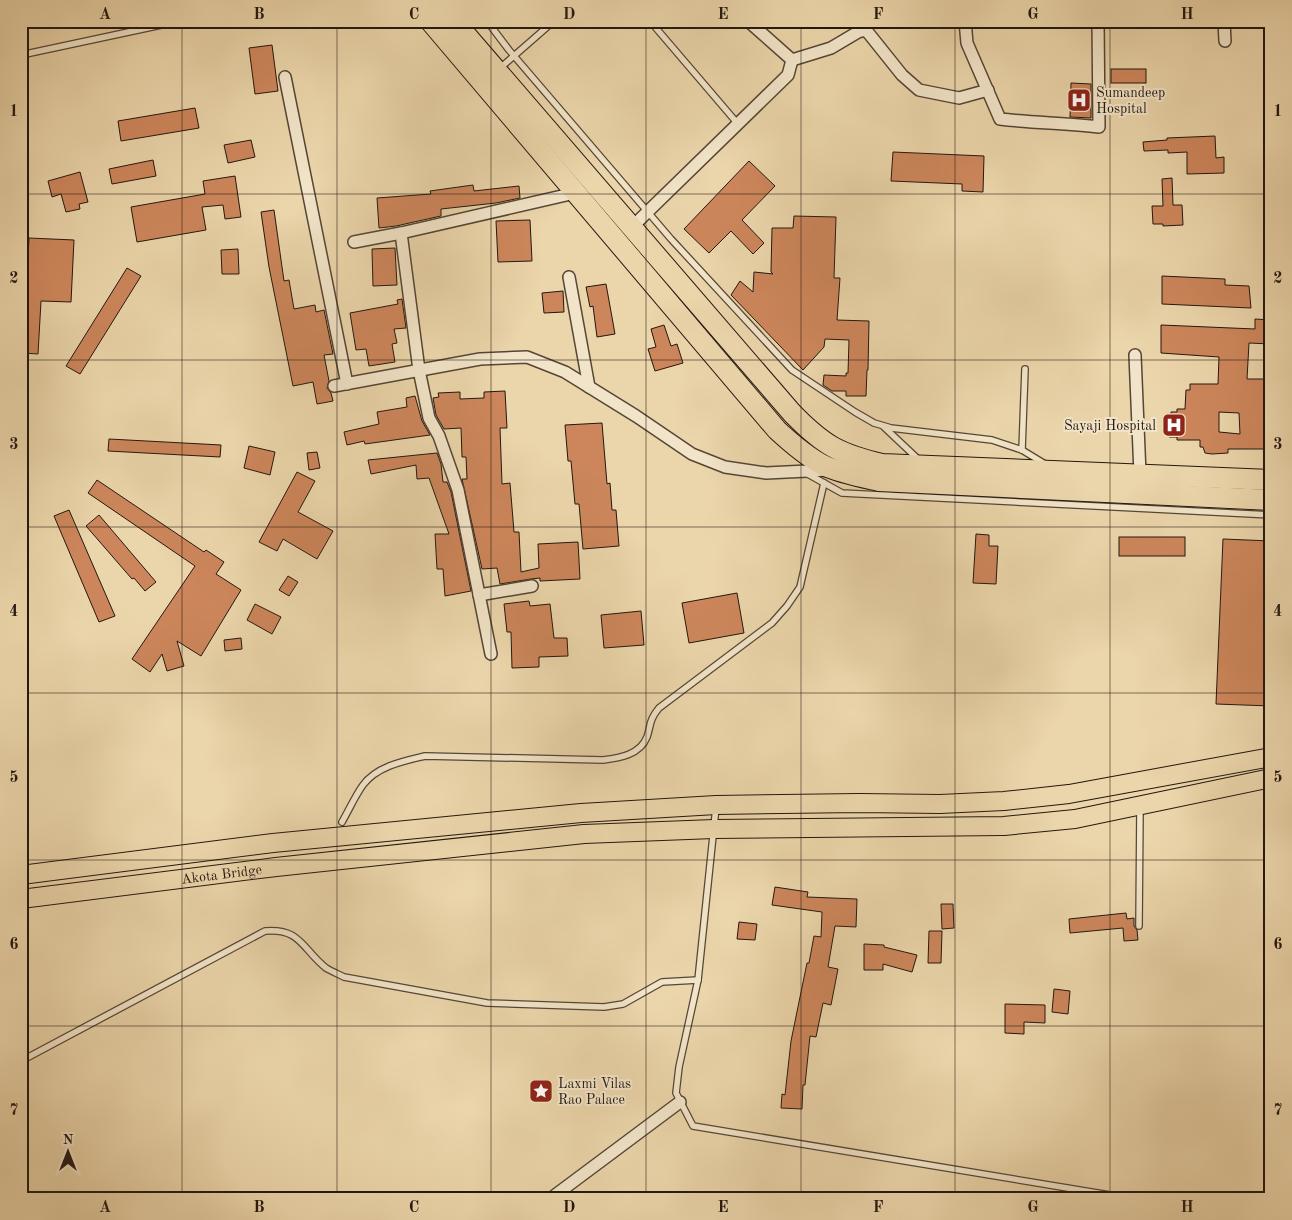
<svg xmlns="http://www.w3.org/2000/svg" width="1292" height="1220" viewBox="0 0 1292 1220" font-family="'Old Standard TT',serif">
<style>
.building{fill:#cd865b;stroke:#231710;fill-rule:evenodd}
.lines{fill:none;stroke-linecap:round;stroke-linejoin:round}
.lane-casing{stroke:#554636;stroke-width:8}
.street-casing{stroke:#554636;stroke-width:14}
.primary-casing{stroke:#231710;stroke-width:20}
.highway-casing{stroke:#231710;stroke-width:22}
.lane{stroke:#f2e4c8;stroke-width:5.5}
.street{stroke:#f2e4c8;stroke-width:11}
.primary{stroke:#ebd5aa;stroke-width:18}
.highway{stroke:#ebd5aa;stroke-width:20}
.grid{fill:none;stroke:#231710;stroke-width:1;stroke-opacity:0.55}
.labels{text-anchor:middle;stroke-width:4;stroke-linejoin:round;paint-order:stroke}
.poi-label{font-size:14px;fill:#231710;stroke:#f2e4c8;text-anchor:start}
.street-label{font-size:14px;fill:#231710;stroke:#f2e4c8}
.neatline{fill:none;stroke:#231710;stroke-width:2}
.grid-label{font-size:16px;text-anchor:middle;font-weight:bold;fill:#231710}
</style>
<rect width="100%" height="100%" fill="#ebd5aa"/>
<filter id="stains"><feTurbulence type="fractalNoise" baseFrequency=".004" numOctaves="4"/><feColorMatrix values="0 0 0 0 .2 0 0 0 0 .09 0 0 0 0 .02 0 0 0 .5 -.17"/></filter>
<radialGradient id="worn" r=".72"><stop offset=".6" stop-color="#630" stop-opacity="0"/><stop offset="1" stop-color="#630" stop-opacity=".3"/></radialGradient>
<g class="building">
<path d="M272 45 278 91 255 94 249 48Z"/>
<rect x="1111" y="69" width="35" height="14"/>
<path d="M1071 83 1091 84V118L1070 117Z"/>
<path d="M195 108 199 128 121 141 118 121Z"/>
<path d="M1215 136 1216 158 1224 157V173L1187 174V152L1168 153V150L1144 151 1143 142 1167 140V138Z"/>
<path d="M251 140 255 157 228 163 224 145Z"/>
<path d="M893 152 984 156 983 192 962 191V184L891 181Z"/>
<path d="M153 160 156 176 112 184 109 169Z"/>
<path d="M749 161 775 186 742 220 764 243 753 254 731 231 709 253 684 229Z"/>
<path d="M80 172 88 202 79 204 80 209 66 212 61 194 52 197 48 181Z"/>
<path d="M235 176 241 217 225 219 223 205 202 207 206 230 137 242 131 207 205 194 203 181Z"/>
<path d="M1172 178 1173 205H1182L1183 225 1163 226V224H1153L1152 206H1163L1162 179Z"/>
<path d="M473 185 474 191 519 186 520 198 496 203 441 209V216L396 226 379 228 377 198 431 194 430 191Z"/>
<path d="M274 210 284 281 289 280 294 309 315 305 316 312 324 310 333 354 324 355 329 381 327 388 331 393 333 401 317 404 313 382 293 386 269 267 261 212Z"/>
<path d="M794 216 836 217 834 278H840L837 320 869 321 868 370H867L866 396H846V391H832L823 385 824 375 846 376V373H848L849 340 825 339 824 347 803 370 731 295 740 281 753 292 754 272 773 274 771 272 772 228H793Z"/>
<path d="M530 220 532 261 498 262 496 221Z"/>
<path d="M29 238 74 240 71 302 41 301 38 354 23 353Z"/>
<path d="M395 248 397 285 373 286 372 249Z"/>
<path d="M238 249 239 274H222L221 250Z"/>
<path d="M127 268 141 276 80 374 66 366Z"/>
<path d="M1162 276 1225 279V285L1249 286 1251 308 1162 304Z"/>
<path d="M606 284 615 334 597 337 593 306 590 307 586 287Z"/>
<path d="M563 291 564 312 544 313 542 293Z"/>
<path d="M402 299 406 328 394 329 397 343 392 344 395 362 369 366 366 349 356 350 350 313 398 304 397 300Z"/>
<path d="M1255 319 1271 320V344L1249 343 1247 379H1271V449H1228V453L1212 454 1205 453 1203 447H1200V440H1177V437H1169L1171 412H1177V409H1185L1186 390H1190V384H1218L1219 357 1161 353V325L1255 329ZM1219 412 1239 413 1240 434 1219 432Z"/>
<path d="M664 325 671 346 677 344 683 363 655 371 648 349 656 347 651 329Z"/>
<path d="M505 391 507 428H500L502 484 510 483 514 532H519L521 572 539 568 538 544 578 542 580 579 540 581V578L531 579 500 584 497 568 482 569 462 479H467L466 457H462L461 428 444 429 436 415 433 398 439 397 438 393 460 392V399L484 398V392Z"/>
<path d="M415 396 422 421 430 435 365 444 364 441 347 445 344 432 379 424 377 412 407 407 406 398Z"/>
<path d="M602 423 607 484 610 483 612 510H616L619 546 583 549 579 504H575L571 461H568L565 425Z"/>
<path d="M109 439 221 445 220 457 108 451Z"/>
<path d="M249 446 275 452 270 475 244 468Z"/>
<path d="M317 452 320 468 309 470 307 453Z"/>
<path d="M437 453 441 464 443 482H447L451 492 471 591 445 596 443 569H437L435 534H449L429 478 417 479 416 465 371 474 368 460Z"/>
<path d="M297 472 315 481 298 512 333 531 317 559 283 539 277 551 259 542Z"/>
<path d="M97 480 204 552 206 550 224 562 216 574 241 590 201 656 177 641 184 666 167 671 162 654 150 672 132 659 195 566 88 493Z"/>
<path d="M69 510 115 616 99 622 54 516Z"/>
<path d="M99 515 156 582 145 591 134 578 132 579 86 526Z"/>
<path d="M976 534 989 535V546H998L996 584 973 583Z"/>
<rect x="1119" y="537" width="66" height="19"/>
<path d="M1223 539 1271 541V706L1216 704Z"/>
<path d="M288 576 298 582 289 596 279 590Z"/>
<path d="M737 593 744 633 689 643 682 603Z"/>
<path d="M529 601 530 606 550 604 554 638H567L568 656 539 657V667L512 668 511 632H507L504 604Z"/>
<path d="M255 604 281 617 272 634 247 620Z"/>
<path d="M641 611 644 645 604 648 601 615Z"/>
<path d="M241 638 242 649 225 651 224 640Z"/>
<path d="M775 887 808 892 807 897 857 899 856 927 835 926 828 967 838 969 831 1005 823 1003 816 1037 810 1036 805 1085H803L802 1109 781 1108 782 1094 785 1095 791 1041 807 963H809L814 936 821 937 822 912 772 905Z"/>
<path d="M941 904H953L954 928 942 929Z"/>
<path d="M1126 913 1127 919 1134 918V926L1137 930 1138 940 1124 941 1123 928 1070 933 1069 919Z"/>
<path d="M739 922 757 924 755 940 737 939Z"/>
<path d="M929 931H942L941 963H928Z"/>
<path d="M864 944 884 945V947L917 955 912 972 883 964V970H864Z"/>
<path d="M1054 989 1070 991 1068 1014 1052 1012Z"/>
<path d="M1005 1004 1045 1005V1023L1024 1022V1034L1005 1033Z"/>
</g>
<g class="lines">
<g class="lane-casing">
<g id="lane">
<path d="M487 21 509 50 671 239 792 370 855 412 874 423 891 428 992 440 1022 450 1045 464"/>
<path d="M650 21 738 124"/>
<path d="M21 55 180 21"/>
<path d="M499 69 554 21"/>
<path d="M884 427 919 460"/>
<path d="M1022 450 1025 369"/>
<path d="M806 473 842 493 1271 515"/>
<path d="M716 807 698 980 679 1067 676 1093 693 1126 1134 1199"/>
<path d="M342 822C349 810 355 796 363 785 377 766 404 761 425 756L603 760C619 758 640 755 647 737 651 725 649 720 659 708L772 623 787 606 800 587 824 483"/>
<path d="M1139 926 1140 808"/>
<path d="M21 1061 265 931C301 928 302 949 326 968 331 971 338 974 344 977L487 1003 604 1007 623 1004 662 982 698 980"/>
</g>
</g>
<g class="street-casing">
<g id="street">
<path d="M965 21 967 43 1000 119C1033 123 1066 123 1099 127L1098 21"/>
<path d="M1224 21 1225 41"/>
<path d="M792 60 831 48 858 32 866 30 902 75 919 90 959 98 988 90"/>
<path d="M285 77 347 384"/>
<path d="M632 227 788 75 792 60 748 21"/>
<path d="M401 233 419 370 429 418 439 436 458 490 491 654"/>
<path d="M354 242 401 233 575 193"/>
<path d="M569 277 589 387"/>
<path d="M1135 355 1140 474"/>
<path d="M334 386 480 359 527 357 565 372 636 416 692 454 725 467 766 473 828 470"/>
<path d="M479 595 532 586"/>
<path d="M550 1199 680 1102"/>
</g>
</g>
<g class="primary-casing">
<g id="primary">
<path d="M21 875 273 843 581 813 716 805 859 803 940 804 1004 801 1069 794 1271 757"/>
<path id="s1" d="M21 899 276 867 584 834 714 829 1004 826 1075 819 1271 778"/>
</g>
</g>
<g class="highway-casing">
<g id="highway">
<path d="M430 21 777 430C791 443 806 456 823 465 840 473 861 477 879 481L1271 500"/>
<path d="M454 21 792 413C823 445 839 454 882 464L1271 480"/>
</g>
</g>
<use href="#lane" class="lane"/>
<use href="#street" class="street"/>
<use href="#primary" class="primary"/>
<use href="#highway" class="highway"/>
</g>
<path class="grid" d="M182 21V1199M337 21V1199M491 21V1199M646 21V1199M801 21V1199M955 21V1199M1110 21V1199M21 194H1271M21 360H1271M21 527H1271M21 693H1271M21 860H1271M21 1026H1271"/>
<defs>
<g id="hospital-square" transform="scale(1.25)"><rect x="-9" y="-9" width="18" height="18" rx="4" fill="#8f2418" stroke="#f2e4c8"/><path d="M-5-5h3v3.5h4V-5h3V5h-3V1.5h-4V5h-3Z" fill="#fff"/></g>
<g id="sight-square" transform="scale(1.25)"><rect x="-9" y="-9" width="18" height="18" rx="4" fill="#8f2418" stroke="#f2e4c8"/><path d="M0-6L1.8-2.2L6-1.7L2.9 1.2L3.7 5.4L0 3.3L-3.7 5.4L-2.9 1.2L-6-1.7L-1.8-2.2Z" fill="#fff"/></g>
</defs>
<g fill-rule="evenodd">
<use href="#hospital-square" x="1079" y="100"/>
<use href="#hospital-square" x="1174" y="425"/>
<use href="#sight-square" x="541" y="1091"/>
</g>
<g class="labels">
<g class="poi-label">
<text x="1096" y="97">Sumandeep<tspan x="1096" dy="16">Hospital</tspan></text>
<text x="1156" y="430" text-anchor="end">Sayaji Hospital</text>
<text x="558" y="1088">Laxmi Vilas<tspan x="558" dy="16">Rao Palace</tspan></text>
</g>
<g class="street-label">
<text dy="5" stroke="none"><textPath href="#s1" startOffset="202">Akota Bridge</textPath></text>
</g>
</g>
<rect width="1292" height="1220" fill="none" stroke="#ebd5aa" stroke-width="55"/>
<g transform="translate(68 1152)" stroke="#f2e4c8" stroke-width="4" paint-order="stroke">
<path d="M0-4L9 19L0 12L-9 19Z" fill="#231710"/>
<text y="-8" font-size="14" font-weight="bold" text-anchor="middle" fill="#231710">N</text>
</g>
<rect x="28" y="28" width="1236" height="1164" class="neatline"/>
<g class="grid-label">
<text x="105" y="19">A</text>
<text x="259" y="19">B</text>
<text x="414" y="19">C</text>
<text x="569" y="19">D</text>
<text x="723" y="19">E</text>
<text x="878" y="19">F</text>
<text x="1033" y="19">G</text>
<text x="1187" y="19">H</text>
<text x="14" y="116">1</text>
<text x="1278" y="116">1</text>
<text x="14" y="283">2</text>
<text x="1278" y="283">2</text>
<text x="14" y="449">3</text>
<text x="1278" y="449">3</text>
<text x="14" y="616">4</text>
<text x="1278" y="616">4</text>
<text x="14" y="782">5</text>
<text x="1278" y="782">5</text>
<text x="14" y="949">6</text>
<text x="1278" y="949">6</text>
<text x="14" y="1115">7</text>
<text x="1278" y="1115">7</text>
<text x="105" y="1212">A</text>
<text x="259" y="1212">B</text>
<text x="414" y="1212">C</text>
<text x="569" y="1212">D</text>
<text x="723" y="1212">E</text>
<text x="878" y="1212">F</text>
<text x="1033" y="1212">G</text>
<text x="1187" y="1212">H</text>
</g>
<rect width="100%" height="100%" filter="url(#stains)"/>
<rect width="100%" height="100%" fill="url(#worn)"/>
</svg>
